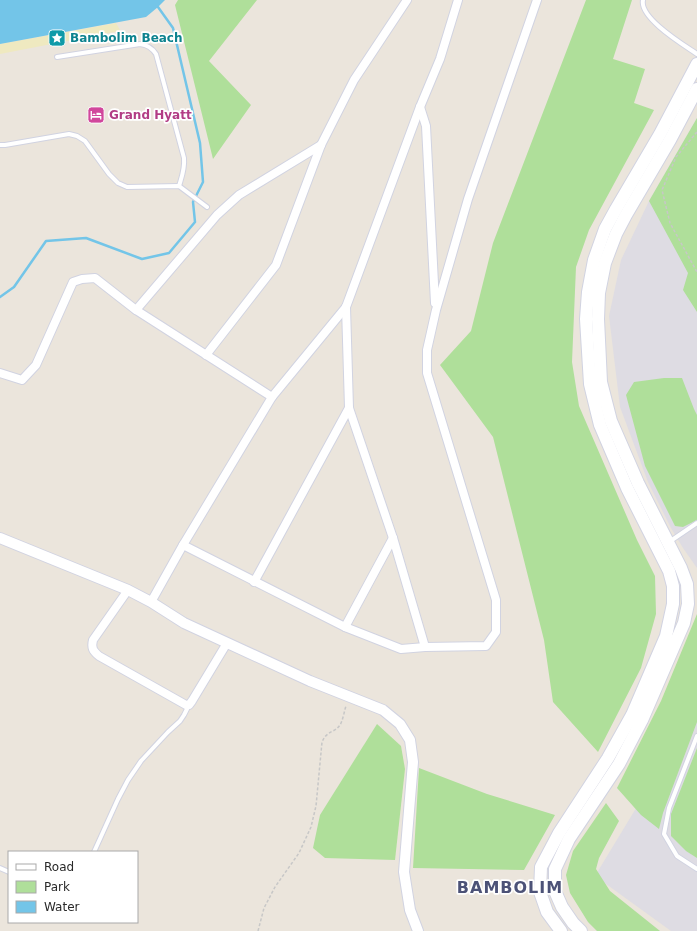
<svg xmlns="http://www.w3.org/2000/svg" width="697" height="931" viewBox="0 0 697 931" font-family="'DejaVu Sans',sans-serif">
<style>
.industrial{fill:#dedce3}
.green{fill:#afdf9a}
.sand{fill:#efe9c0}
.water{fill:#73c5e8}
.lines{fill:none;stroke-linecap:round;stroke-linejoin:round}
.stream{stroke:#73c5e8;stroke-width:2.5}
.service-casing{stroke:#d1d3e1;stroke-width:6}
.minor-casing{stroke:#d1d3e1;stroke-width:10}
.tertiary-casing{stroke:#d1d3e1;stroke-width:12}
.secondary-casing{stroke:#d1d3e1;stroke-width:14}
.path{stroke:#c7c7c7;stroke-width:1.5;stroke-dasharray:3 2;stroke-linecap:butt}
.service{stroke:#fff;stroke-width:4}
.minor{stroke:#fff;stroke-width:8}
.tertiary{stroke:#fff;stroke-width:10}
.secondary{stroke:#fff;stroke-width:12}
.labels{text-anchor:middle;stroke-width:3.5;stroke-linejoin:round;paint-order:stroke}
.culture-label{font-size:12px;font-weight:bold;fill:#0d838f;stroke:#fff;text-anchor:start}
.hotel-label{font-size:12px;font-weight:bold;fill:#b23c85;stroke:#fff;text-anchor:start}
.district-label{font-size:16px;font-weight:bold;letter-spacing:1px;fill:#4c5277;stroke:#fff}
</style>
<rect width="100%" height="100%" fill="#ebe5dc"/>
<g class="industrial">
<path d="M697 118V568L683 548 671 528 648 482 620 407 609 316 621 260 649 201Z"/>
<path d="M697 672V931H671L595 876 641 800Z"/>
</g>
<g class="green">
<path d="M178 0H257L209 61 251 105 213 159 175 5Z"/>
<path d="M586 0H632L613 59 645 69 634 103 654 110 589 230 576 267 572 362 579 406 637 540 655 576 656 614 641 668 598 752 553 702 544 640 493 437 440 365 471 331 493 243Z"/>
<path d="M697 118V312L683 290 688 273 649 201Z"/>
<path d="M664 378H682L694 409 697 415V520L683 527 675 526 645 466 626 395 634 382Z"/>
<path d="M697 614V722L663 813 659 829 641 815 617 788 661 701Z"/>
<path d="M377 724 401 746 405 769 395 860 325 858 313 848 320 815Z"/>
<path d="M697 748V858L686 851 671 836V814Z"/>
<path d="M419 768 487 794 555 815 524 870 413 868Z"/>
<path d="M606 803 619 821 599 858 596 869 610 891 660 931H597L588 922 570 893 566 875 573 851Z"/>
</g>
<path class="sand" d="M116 23 120 30 119 31 0 54V44Z"/>
<path class="water" d="M0 0H165L158 7 146 17 0 44Z"/>
<g class="lines">
<path class="stream" d="M0 297 14 287 46 241 86 238 142 259 169 253 195 222 193 202 203 182 200 143 173 28 158 7"/>
<g class="service-casing">
<g id="service">
<path d="M643 0C639 18 684 45 697 54"/>
<path d="M57 57 140 44C148 45 152 48 156 54L184 158C185 169 182 176 179 186"/>
<path d="M0 145H5L69 134 77 136 85 141 109 174 118 183 127 187 179 186 207 207"/>
<path d="M669 542 697 523"/>
<path d="M697 736 669 808 664 834 677 856 697 869"/>
<path d="M94 852 118 799 128 780 141 761 168 732 180 721 184 715 189 705"/>
<path d="M0 868 9 872"/>
</g>
</g>
<g class="minor-casing">
<g id="minor">
<path d="M420 107 426 126 435 303"/>
<path d="M346 307 349 408 393 538 425 647"/>
<path d="M136 310 217 215 239 195 321 145"/>
<path d="M206 355 276 265 321 145 354 80 407 0"/>
<path d="M0 373 22 380 36 365 73 282 82 279 95 278 136 310 272 397"/>
<path d="M183 545 345 627 401 649 425 647 486 646 496 632V600L427 373V350L436 310 468 199 537 0"/>
<path d="M254 582 349 408"/>
<path d="M128 590 93 640C91 648 93 651 99 656L186 705H189L192 701 227 643"/>
<path d="M151 602 183 545 272 397 346 307 420 107 440 59 458 0"/>
<path d="M345 627 393 538"/>
</g>
</g>
<g class="tertiary-casing">
<path id="tertiary" d="M0 538 128 590 151 602 184 623 310 681 383 710 400 724 410 740 413 762 404 872 410 910 418 931"/>
</g>
<g class="secondary-casing">
<g id="secondary">
<path d="M561 931 547 912 540 892 541 867 559 833 608 758 632 715 666 636 673 604V586L669 571 627 488 600 425 590 384 586 319 588 292 594 260 605 229 616 209 660 134 697 64"/>
<path d="M581 931 573 923 562 907 555 891V869L569 839 619 764 642 720 684 623 688 604 687 584 681 568 638 483 611 421 601 382 598 319 599 293 605 263 616 234 626 215 670 140 697 89"/>
</g>
</g>
<g class="path">
<path d="M697 132 676 157 662 190 670 223 697 272"/>
<path d="M258 931 264 908 275 887 299 853 311 827 316 806 322 742C327 730 335 733 340 725 343 720 344 712 346 706"/>
</g>
<use href="#service" class="service"/>
<use href="#minor" class="minor"/>
<use href="#tertiary" class="tertiary"/>
<use href="#secondary" class="secondary"/>
</g>
<defs>
<g id="sight-square" transform="scale(0.9)"><rect x="-9" y="-9" width="18" height="18" rx="4" fill="#0f9aa8" stroke="#fff"/><path d="M0-6L1.8-2.2L6-1.7L2.9 1.2L3.7 5.4L0 3.3L-3.7 5.4L-2.9 1.2L-6-1.7L-1.8-2.2Z" fill="#fff"/></g>
<g id="hotel-square" transform="scale(0.9)"><rect x="-9" y="-9" width="18" height="18" rx="4" fill="#d1479c" stroke="#fff"/><path d="M-6-4.5h1.5V1H6V5H4.5V3h-9V5H-6ZM-4 0a1.8 1.8 0 1 1 3.6 0ZM.5 0V-2.5h3Q6-2.5 6 0Z" fill="#fff"/></g>
</defs>
<g fill-rule="evenodd">
<use href="#sight-square" x="57" y="38"/>
<use href="#hotel-square" x="96" y="115"/>
</g>
<g class="labels">
<g class="culture-label">
<text x="70" y="42">Bambolim Beach</text>
</g>
<g class="hotel-label">
<text x="109" y="119">Grand Hyatt</text>
</g>
<g class="district-label">
<text x="510" y="893">BAMBOLIM</text>
</g>
</g>
<rect x="8" y="851" width="130" height="72" fill="#ffffff" stroke="#a9a9a9"/>
<rect x="16" y="864" width="20" height="6" fill="#ffffff" stroke="#a9a9a9"/>
<text x="44" y="871" font-size="12" fill="#292929">Road</text>
<rect x="16" y="881" width="20" height="12" fill="#afdf9a" stroke="#a9a9a9"/>
<text x="44" y="891" font-size="12" fill="#292929">Park</text>
<rect x="16" y="901" width="20" height="12" fill="#73c5e8" stroke="#a9a9a9"/>
<text x="44" y="911" font-size="12" fill="#292929">Water</text>
</svg>
